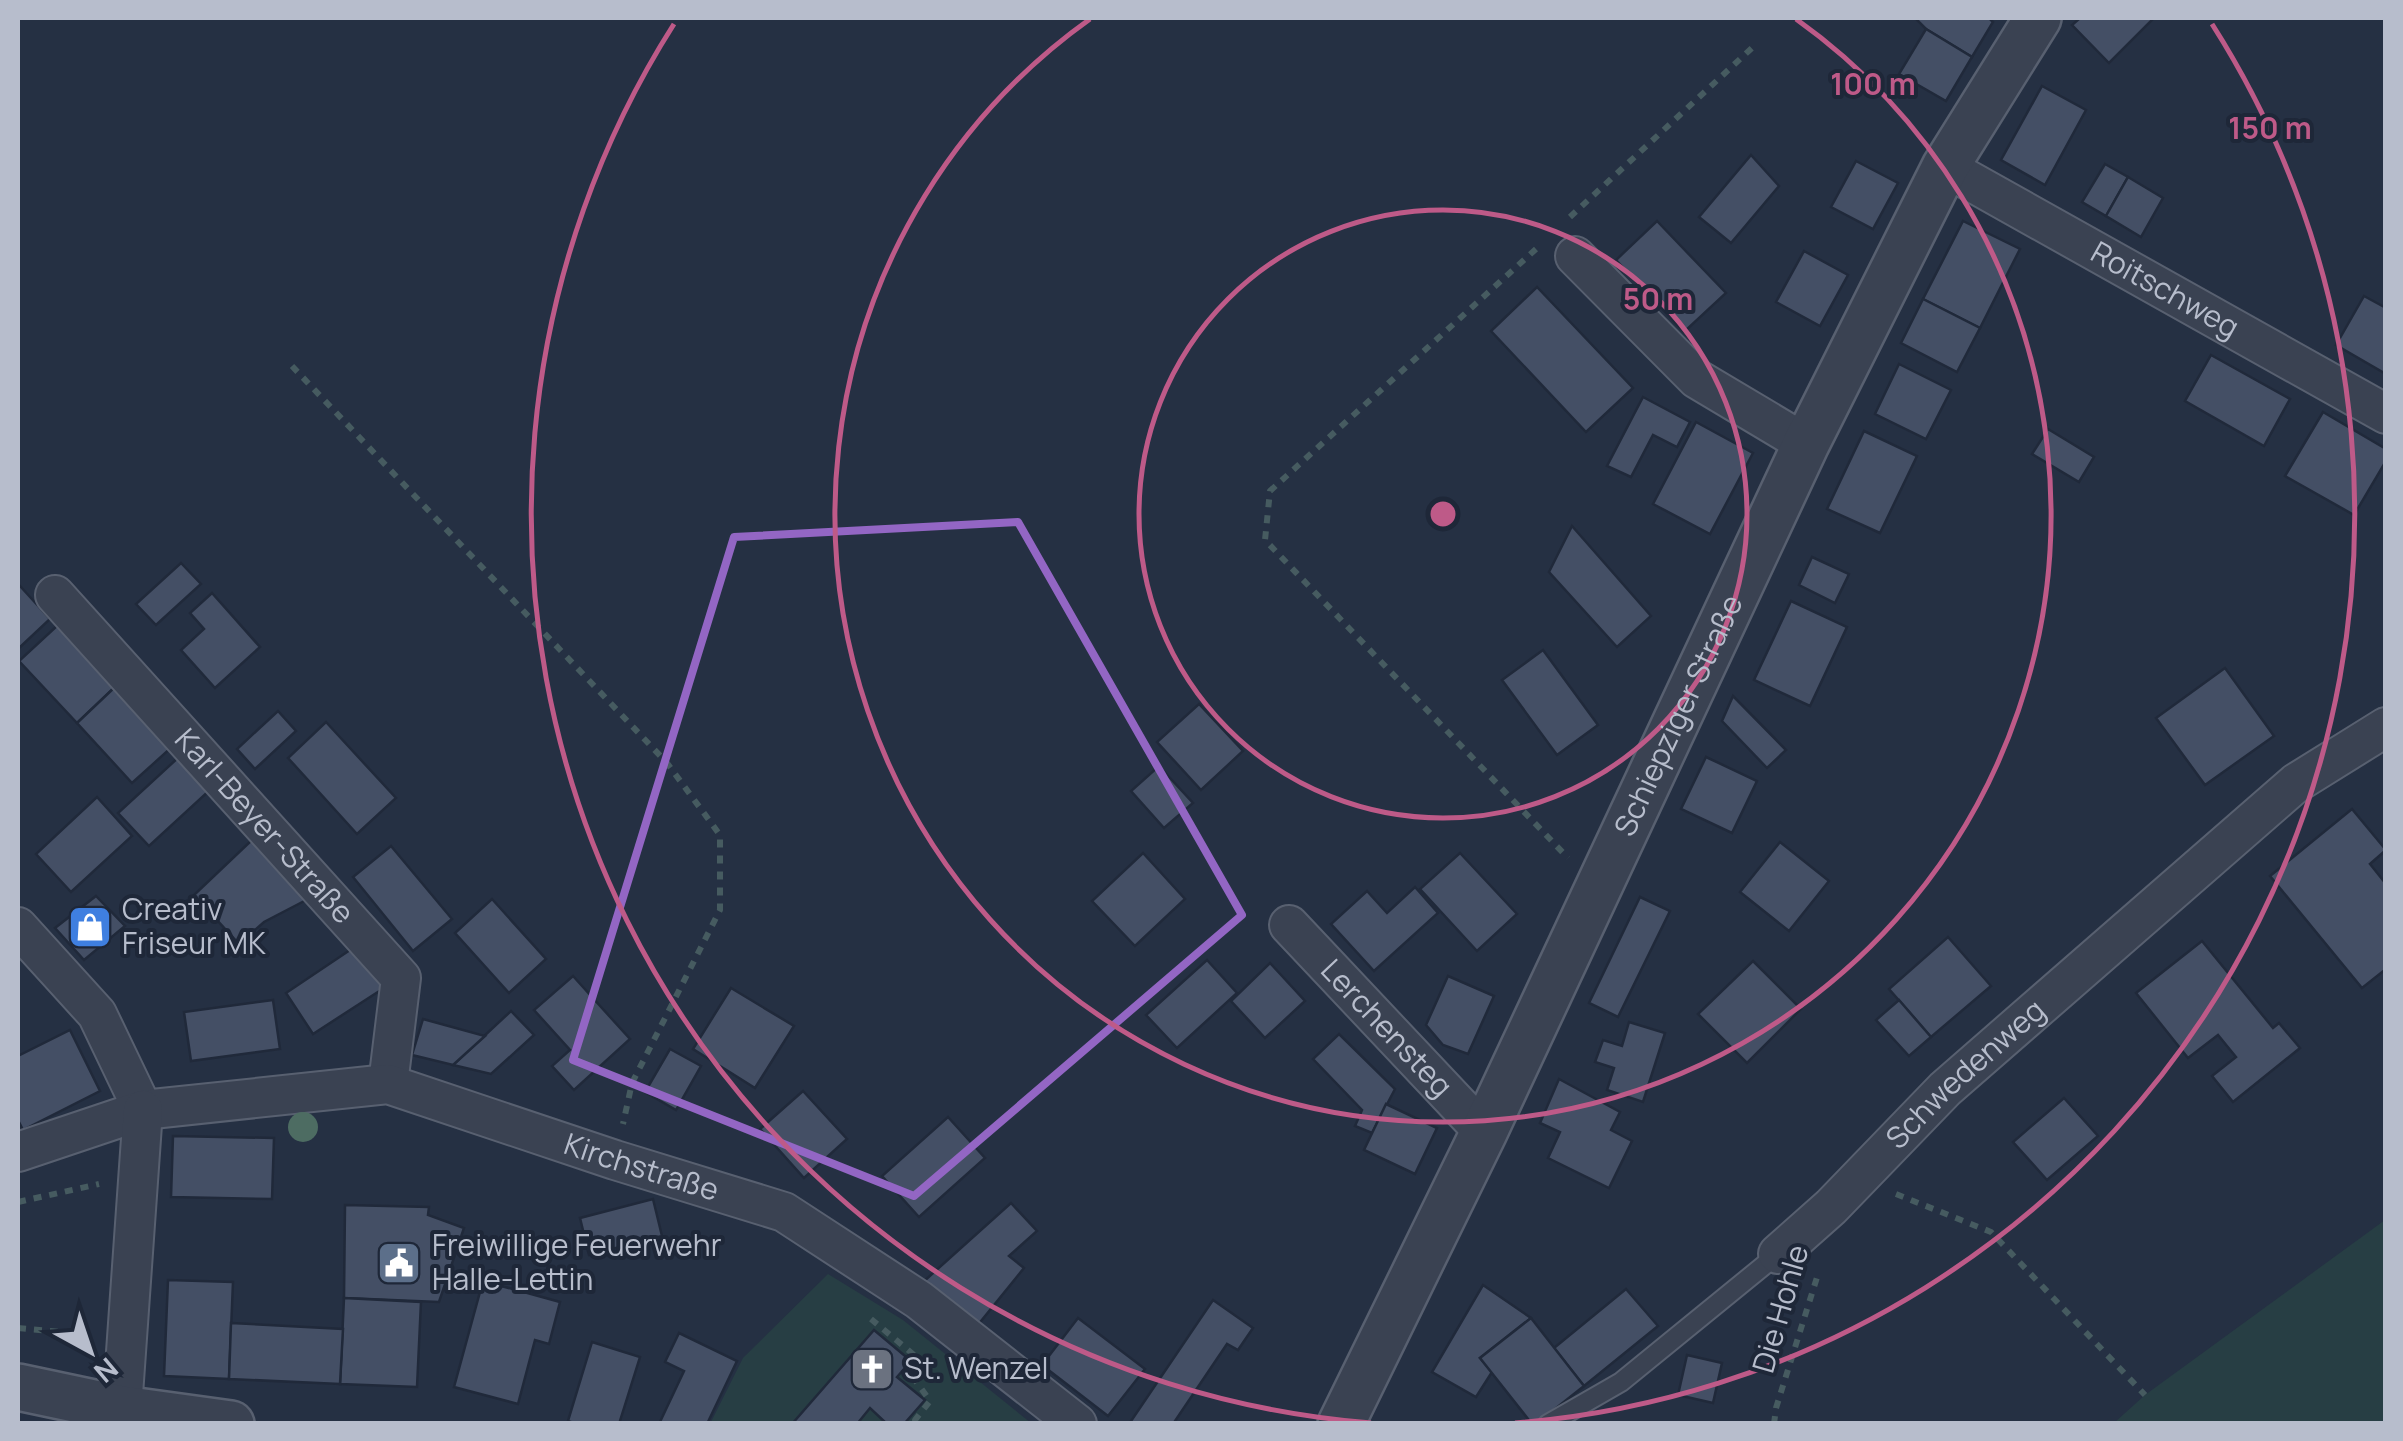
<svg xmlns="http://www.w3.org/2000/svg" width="2403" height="1441" viewBox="0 0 2403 1441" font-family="Manrope,sans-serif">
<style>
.green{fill:#273e44}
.building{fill:#444f65;stroke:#20293a;stroke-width:2.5}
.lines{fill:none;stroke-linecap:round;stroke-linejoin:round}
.service-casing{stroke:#586070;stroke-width:22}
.minor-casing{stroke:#586070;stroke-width:42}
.tertiary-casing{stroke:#586070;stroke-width:50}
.path{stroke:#465b60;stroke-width:6;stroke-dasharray:8 8;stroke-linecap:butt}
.service{stroke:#3a4252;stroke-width:18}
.minor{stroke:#3a4252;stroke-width:38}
.tertiary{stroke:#3a4252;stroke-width:45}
.tree{fill:#4d6c62}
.marked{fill:none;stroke:#9366c4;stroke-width:8;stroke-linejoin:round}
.ring{fill:none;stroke:#be5a88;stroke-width:5}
.labels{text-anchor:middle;stroke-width:8;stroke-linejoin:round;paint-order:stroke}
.street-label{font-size:30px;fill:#b7bdcc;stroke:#1e2738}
.poi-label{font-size:30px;fill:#b7bdcc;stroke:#1e2738;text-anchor:start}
.centre{fill:#be5a88;stroke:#1e2738;stroke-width:5}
.ring-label{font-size:30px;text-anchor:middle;font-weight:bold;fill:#be5a88;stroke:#1e2738;stroke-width:8;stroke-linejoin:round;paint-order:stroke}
</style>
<rect width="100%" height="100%" fill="#253043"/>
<g class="green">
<path d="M2385 1220V1423H2114L2145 1395Z"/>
<path d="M828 1274 903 1320 1031 1423 710 1424 743 1358Z"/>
</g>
<g class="building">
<path d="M1915 18H1989L1993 22 1972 57 1926 29Z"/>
<path d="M2080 18H2154L2109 63 2072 25Z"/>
<path d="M1926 29 1972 57 1946 101 1899 74Z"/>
<path d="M2042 86 2086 110 2045 185 2001 160Z"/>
<path d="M1751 155 1779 186 1731 243 1699 217Z"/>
<path d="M1856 161 1898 183 1873 229 1831 207Z"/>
<path d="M2105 164 2128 177 2106 216 2082 202Z"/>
<path d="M2128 177 2163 198 2141 237 2106 216Z"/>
<path d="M1657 221 1726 293 1684 332 1616 260Z"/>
<path d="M1963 221 2020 249 1980 328 1923 299Z"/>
<path d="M1804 251 1848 275 1820 326 1776 302Z"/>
<path d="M1537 287 1633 388 1586 432 1491 331Z"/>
<path d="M2364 296 2386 308V374L2336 345Z"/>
<path d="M1923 299 1980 328 1957 372 1901 343Z"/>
<path d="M2211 355 2290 399 2264 446 2185 401Z"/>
<path d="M1899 364 1951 390 1926 439 1875 414Z"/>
<path d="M1643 397 1690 422 1677 447 1653 435 1631 477 1607 466Z"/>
<path d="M2323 412 2386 449V461L2354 515 2285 476Z"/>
<path d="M1696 422 1753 453 1710 534 1653 504Z"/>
<path d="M2048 429 2094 457 2079 482 2032 454Z"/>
<path d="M1864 431 1917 456 1880 533 1827 509Z"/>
<path d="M1572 526 1651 616 1617 647 1549 572Z"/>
<path d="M1812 557 1849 574 1835 603 1799 585Z"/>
<path d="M181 563 201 584 156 625 136 604Z"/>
<path d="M20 586 50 619 18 649V588Z"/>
<path d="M212 593 260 647 215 688 181 650 204 629 190 613Z"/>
<path d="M1791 601 1847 627 1810 706 1754 680Z"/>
<path d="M59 624 116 686 77 723 19 661Z"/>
<path d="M1543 650 1598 725 1557 755 1502 680Z"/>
<path d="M2225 668 2274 736 2205 785 2156 718Z"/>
<path d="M116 686 173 746 132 783 77 723Z"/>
<path d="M1733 696 1786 750 1767 768 1722 721Z"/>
<path d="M1199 704 1243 751 1201 790 1157 742Z"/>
<path d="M278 711 296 731 255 769 237 749Z"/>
<path d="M326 722 396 798 357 834 288 758Z"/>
<path d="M180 756 211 789 149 846 118 813Z"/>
<path d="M1706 757 1757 781 1732 833 1681 809Z"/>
<path d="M1159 766 1193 803 1164 828 1131 791Z"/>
<path d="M97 797 132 836 71 892 36 854Z"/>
<path d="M2352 809 2386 850 2370 864 2386 884V969L2362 988 2270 876Z"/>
<path d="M254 838 310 898 264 922 239 944 194 895Z"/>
<path d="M1780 842 1829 881 1789 931 1740 892Z"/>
<path d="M391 846 452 919 413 951 353 877Z"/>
<path d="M1143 853 1185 899 1135 946 1092 901Z"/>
<path d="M1460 853 1517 914 1477 951 1420 889Z"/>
<path d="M1415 887 1438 913 1374 971 1331 924 1367 891 1387 913Z"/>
<path d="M96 896 125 926 84 960 55 928Z"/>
<path d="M1640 897 1670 911 1618 1017 1589 1003Z"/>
<path d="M492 899 546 959 509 993 455 933Z"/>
<path d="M1948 937 1991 986 1931 1037 1889 989Z"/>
<path d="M2202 941 2273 1028 2279 1023 2300 1048 2233 1102 2212 1076 2236 1057 2218 1035 2188 1058 2136 993Z"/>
<path d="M356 946 384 988 313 1034 286 993Z"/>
<path d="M1207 960 1237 993 1177 1048 1146 1015Z"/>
<path d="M1753 961 1801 1009 1747 1063 1698 1014Z"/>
<path d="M1270 963 1305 1001 1265 1038 1231 1001Z"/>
<path d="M573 976 630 1039 574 1090 552 1066 570 1050 534 1010Z"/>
<path d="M1448 976 1494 996 1468 1054 1443 1045 1426 1025Z"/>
<path d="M731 988 794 1026 755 1088 693 1049Z"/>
<path d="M273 1000 280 1049 191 1061 184 1012Z"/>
<path d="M1899 1000 1931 1037 1909 1056 1876 1020Z"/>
<path d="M511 1011 534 1035 491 1074 453 1065Z"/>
<path d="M423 1019 485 1036 453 1065 412 1055Z"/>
<path d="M1629 1022 1665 1033 1643 1102 1607 1090 1614 1068 1595 1062 1603 1040 1622 1046Z"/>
<path d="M70 1030 100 1091 23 1130 18 1120V1056Z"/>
<path d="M1339 1034 1395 1089 1372 1133 1355 1126 1362 1110 1313 1059Z"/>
<path d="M670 1049 701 1066 676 1110 645 1092Z"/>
<path d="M1559 1079 1620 1112 1611 1130 1632 1141 1609 1188 1548 1158 1560 1132 1540 1123Z"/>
<path d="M803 1091 847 1139 804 1178 760 1129Z"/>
<path d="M2064 1098 2098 1136 2047 1180 2013 1142Z"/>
<path d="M1386 1104 1437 1128 1415 1174 1364 1150Z"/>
<path d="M948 1117 985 1158 919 1217 882 1176Z"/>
<path d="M173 1136 274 1138 272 1199 171 1197Z"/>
<path d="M653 1199 662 1236 589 1255 580 1218Z"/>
<path d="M1011 1203 1037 1231 1009 1256 1024 1268 977 1326 922 1283Z"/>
<path d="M345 1205 429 1207 428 1215 464 1228 439 1302 344 1298Z"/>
<path d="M168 1280 233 1282 229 1379 164 1376Z"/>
<path d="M483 1281 560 1302 549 1344 535 1340 518 1404 454 1387Z"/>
<path d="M1483 1285 1531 1318 1480 1358 1492 1372 1476 1397 1432 1372Z"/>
<path d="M1626 1289 1658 1326 1584 1386 1554 1348Z"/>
<path d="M344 1298 421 1302 417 1387 340 1384Z"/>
<path d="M1213 1300 1253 1328 1238 1350 1227 1344 1175 1421 1177 1424H1129Z"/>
<path d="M1078 1318 1145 1369 1108 1416 1042 1365Z"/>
<path d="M1531 1318 1584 1386 1536 1424H1532L1480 1358Z"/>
<path d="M231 1323 343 1329 340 1384 229 1379Z"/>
<path d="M874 1330 911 1361 897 1377 925 1400 904 1424H887L870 1408 857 1424H792Z"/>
<path d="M679 1333 737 1361 707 1424H659L684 1371 665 1362Z"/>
<path d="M592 1342 640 1357 619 1424H576L568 1421Z"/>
<path d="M1687 1355 1722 1363 1713 1403 1678 1395Z"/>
</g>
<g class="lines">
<g class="service-casing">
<path id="service" d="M1548 1424 1621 1382 1778 1254"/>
</g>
<g class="minor-casing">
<g id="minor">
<path id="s1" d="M1945 167 2386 414"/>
<path d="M1575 256 1697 379 1806 444"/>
<path id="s2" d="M55 595 401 978 388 1084"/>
<path id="s3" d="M1289 925 1484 1132"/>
<path d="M18 927 97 1014 143 1110"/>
<path id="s4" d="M18 1152 143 1110 388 1084 615 1160 784 1212 919 1300 1077 1424"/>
<path id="s5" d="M1778 1254 1831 1207 1945 1089 2296 783 2386 727"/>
<path d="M122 1409 143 1110"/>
</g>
</g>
<g class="tertiary-casing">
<g id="tertiary">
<path d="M18 1387 122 1409 231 1424"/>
<path id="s6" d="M1341 1424 1484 1132 1806 444 1945 167 2038 18"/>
</g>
</g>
<g class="path">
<path d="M1570 217 1753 47"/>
<path d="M1536 249 1270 491 1265 540 1568 858"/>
<path d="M292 366 667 763 720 835V910L632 1083 623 1124"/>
<path d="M1896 1194 1991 1232 2145 1395"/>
<path d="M18 1202 99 1184"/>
<path d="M871 1319 920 1360 915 1380 930 1401 915 1420 916 1424"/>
<path d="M18 1328 93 1335"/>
<path d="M1774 1424 1776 1408 1819 1271"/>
</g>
<use href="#service" class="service"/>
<use href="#minor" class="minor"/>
<use href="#tertiary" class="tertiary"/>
</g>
<circle class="tree" cx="303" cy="1127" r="15"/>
<path class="marked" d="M1018 522 1242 915 914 1196 573 1060 734 537Z"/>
<g class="ring">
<circle cx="1443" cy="514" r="304"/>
<path d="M1796 19A608 608 0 1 1 1090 19"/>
<path d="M1371 1423A912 912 0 0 1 674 24M2212 24A912 912 0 0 1 1515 1423"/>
</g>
<defs>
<g id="shop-square" transform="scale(2.25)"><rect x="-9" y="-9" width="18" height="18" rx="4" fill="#3f7fe0" stroke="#1e2738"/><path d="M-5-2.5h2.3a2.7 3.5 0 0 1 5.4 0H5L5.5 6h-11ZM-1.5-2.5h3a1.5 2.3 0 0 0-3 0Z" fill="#fff"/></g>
<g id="civic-square" transform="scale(2.25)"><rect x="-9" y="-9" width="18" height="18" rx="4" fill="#5c6f8a" stroke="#1e2738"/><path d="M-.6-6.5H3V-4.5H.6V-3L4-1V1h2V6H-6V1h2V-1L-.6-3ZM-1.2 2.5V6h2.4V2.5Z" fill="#fff"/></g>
<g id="church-square" transform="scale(2.25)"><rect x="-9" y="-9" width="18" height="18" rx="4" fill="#6b7280" stroke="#1e2738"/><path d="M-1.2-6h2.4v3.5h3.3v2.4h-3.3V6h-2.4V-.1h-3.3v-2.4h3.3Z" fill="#fff"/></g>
</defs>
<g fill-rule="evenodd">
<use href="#shop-square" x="90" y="927"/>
<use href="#civic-square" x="399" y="1263"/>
<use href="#church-square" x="872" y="1369"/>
</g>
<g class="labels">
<g class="street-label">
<text dy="10" stroke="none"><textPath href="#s1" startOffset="252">Roitschweg</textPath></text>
<text dy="10" stroke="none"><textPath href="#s6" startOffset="785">Schiepziger Straße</textPath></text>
<text dy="10" stroke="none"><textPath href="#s2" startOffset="312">Karl-Beyer-Straße</textPath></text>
<text dy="10" stroke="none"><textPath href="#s3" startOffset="142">Lerchensteg</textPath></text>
<text dy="10" stroke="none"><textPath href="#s5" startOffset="260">Schwedenweg</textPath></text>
<text dy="10" stroke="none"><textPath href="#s4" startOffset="645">Kirchstraße</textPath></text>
<text transform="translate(1781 1309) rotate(-74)" y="10">Die Hohle</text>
</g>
<g class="poi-label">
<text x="122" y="920">Creativ<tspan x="122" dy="34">Friseur MK</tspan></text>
<text x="432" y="1256">Freiwillige Feuerwehr<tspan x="432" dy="34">Halle-Lettin</tspan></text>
<text x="904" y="1379">St. Wenzel</text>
</g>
</g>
<circle cx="1443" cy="514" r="15" class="centre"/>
<g class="ring-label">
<text x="1873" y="95">100 m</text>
<text x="2270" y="139">150 m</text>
<text x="1658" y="310">50 m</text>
</g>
<rect width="2403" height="1441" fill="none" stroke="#b7bdcc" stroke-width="40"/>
<g transform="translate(90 1351) rotate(140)" stroke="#1e2738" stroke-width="8" paint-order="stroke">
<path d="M0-8L18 38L0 25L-18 38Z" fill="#b7bdcc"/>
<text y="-15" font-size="28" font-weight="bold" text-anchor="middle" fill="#b7bdcc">N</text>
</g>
</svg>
